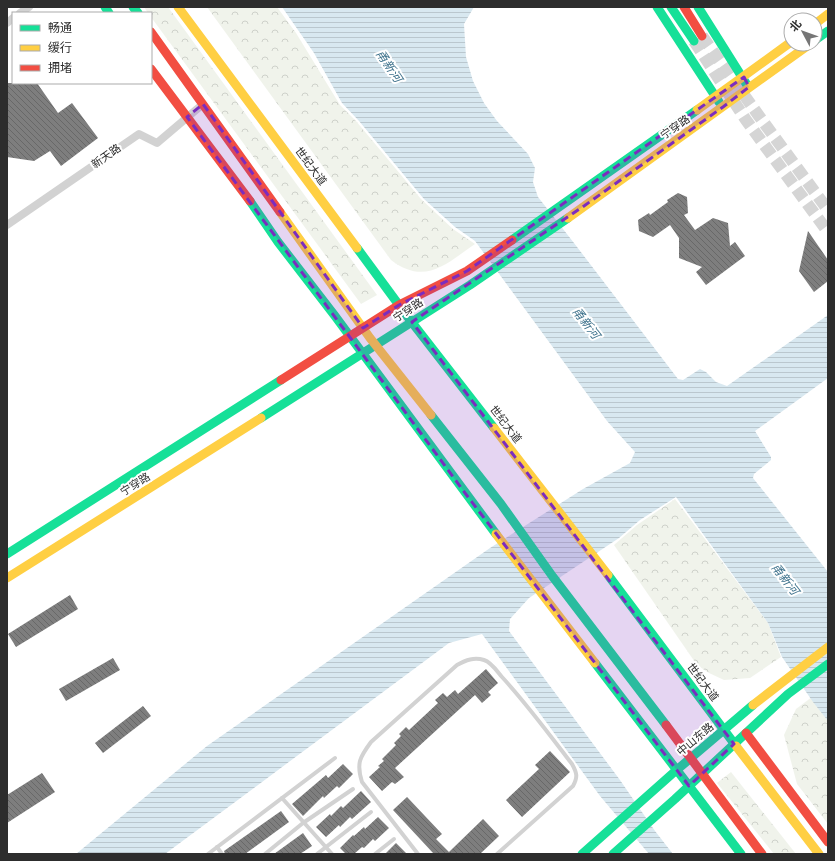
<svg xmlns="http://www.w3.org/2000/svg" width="835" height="861" viewBox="0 0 835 861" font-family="Raleway,'Noto Sans SC',sans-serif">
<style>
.forest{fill:url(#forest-crowns)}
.water{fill:url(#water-rules)}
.building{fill:url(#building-back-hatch)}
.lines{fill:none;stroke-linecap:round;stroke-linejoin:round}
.secondary-tunnel{stroke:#d5d5d5;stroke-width:12;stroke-dasharray:12 6;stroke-linecap:butt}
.lane{stroke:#d2d2d2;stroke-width:4}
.street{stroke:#d2d2d2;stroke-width:8}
.fast{stroke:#16e098;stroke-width:9}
.slow{stroke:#ffcf43;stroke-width:9}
.jam{stroke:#f24e42;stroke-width:9}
.marked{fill:#7b2cbf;fill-opacity:0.2;stroke:#7b2cbf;stroke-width:3;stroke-dasharray:8 5;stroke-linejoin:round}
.labels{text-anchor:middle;stroke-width:4;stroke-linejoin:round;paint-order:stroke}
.street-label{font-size:11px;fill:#2d2d2d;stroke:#fff}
.water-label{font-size:12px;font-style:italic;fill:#3e728c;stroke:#fff}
</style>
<defs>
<pattern id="forest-crowns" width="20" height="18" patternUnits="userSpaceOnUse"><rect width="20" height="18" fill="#f0f3eb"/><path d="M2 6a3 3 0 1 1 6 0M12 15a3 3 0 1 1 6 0" fill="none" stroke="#ced1ca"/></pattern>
<pattern id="water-rules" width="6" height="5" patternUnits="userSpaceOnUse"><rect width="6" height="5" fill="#d8e8f0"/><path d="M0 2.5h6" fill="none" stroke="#bac7ce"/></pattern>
<pattern id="building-back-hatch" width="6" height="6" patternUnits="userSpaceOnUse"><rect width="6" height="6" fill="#7e7e7e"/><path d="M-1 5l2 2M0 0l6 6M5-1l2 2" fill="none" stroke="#686868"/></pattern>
</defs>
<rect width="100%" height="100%" fill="#fff"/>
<g class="forest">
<path d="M144 7H168L377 295 361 304 151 17V13H148Z"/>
<path d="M207 7H277L296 33 340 105 356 121 421 199 453 229 475 244C446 264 425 286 391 260Z"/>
<path d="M675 499 768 623 781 657 750 678 724 680 709 673 697 665 614 545 637 525Z"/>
<path d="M828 685V824L797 784 784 735 796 709Z"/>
<path d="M731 772 796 854H774L717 783Z"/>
</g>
<path class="water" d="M282 7H474L464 24 466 57 473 81 484 103 497 121 528 154 535 168 533 182 538 197 574 243 678 379 683 380 700 369 706 372 716 382 727 386 828 315V378L755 431 771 457V460L754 474 753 478 828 572V721L813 702 782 657 768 623 676 497 640 520 619 538 529 598 510 619 509 631 620 780 655 831 673 854H649L600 796 482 634 449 643 165 854H76L207 746 490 548 583 489 630 463 635 452 607 421 475 241 455 227 424 199 359 121 342 103 314 53Z"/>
<g class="building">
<path d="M7 83H37L58 113 72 103 98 138 61 166 50 151 34 161 7 157Z"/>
<path d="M678 193 687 197 688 213 684 215 695 230 713 218 728 223 730 246 735 242 745 256 706 285 696 272 702 267 679 258V238L670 225 653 237 639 231 638 220 649 213 650 215 668 202 667 200Z"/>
<path d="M808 231 828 260V281L814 292 799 271Z"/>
<path d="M70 595 78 609 16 647 8 634Z"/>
<path d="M113 658 120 670 66 701 59 689Z"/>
<path d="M486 669 498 683 488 692 491 695 482 703 475 695 395 768 404 777 395 784 392 782 382 791 369 777 380 767 378 766 384 761 382 759 396 745 394 743 401 736 399 734 406 727 409 730 438 703 435 700 443 693 447 697 455 690 458 694Z"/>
<path d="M143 706 151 716 103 753 95 743Z"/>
<path d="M550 751 570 772 522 817 506 800 539 769 535 765Z"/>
<path d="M343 764 353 774 339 788 337 786 324 798 323 796 303 816 292 804 326 775 328 778Z"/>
<path d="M42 773 55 792 7 823V795Z"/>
<path d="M361 791 371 802 352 819 350 817 340 827 339 825 326 837 316 827 330 814 331 816 341 806 343 808Z"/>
<path d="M407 797 442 834 436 839 449 852 483 819 499 836 480 854H434L393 810Z"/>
<path d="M281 811 289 822 245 854H225L224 851Z"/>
<path d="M378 817 389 828 375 841 373 839 364 848 362 847 354 854H346L340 848 353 835 354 836 364 827 365 829Z"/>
<path d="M303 833 312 846 300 854H274Z"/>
<path d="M396 843 407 854H385Z"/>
</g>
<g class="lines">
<g class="secondary-tunnel">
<path d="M702 36 759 116 828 210"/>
<path d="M694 41 746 120 828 232"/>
</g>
<g class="lane">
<path d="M282 798 332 854"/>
<path d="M217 847 222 854"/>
<path d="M208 854 335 758"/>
<path d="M265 854 303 823 353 789"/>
<path d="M317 854 371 812"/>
<path d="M375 854 394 839"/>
<path d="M418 854 362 782C356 763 360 757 371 742L457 665C466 660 474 657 484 660 491 662 497 671 502 677 527 704 549 734 572 764 577 773 578 777 573 786L497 854"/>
</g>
<g class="street">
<path d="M20 13 29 7"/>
<path d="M7 23 13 18"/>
<path d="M7 225 139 134 157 143 203 104"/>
</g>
<g class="fast">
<path d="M105 7 109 13"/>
<path d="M133 7 138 13"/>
<path d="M657 7 719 102"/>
<path d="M671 7 694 41"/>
<path d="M698 7 747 85"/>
<path d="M815 40 828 31"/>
<path d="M250 201 278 242 335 316 496 534"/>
<path d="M512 240 697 110"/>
<path d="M357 248 407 316 494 428"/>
<path d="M431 415 501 504 553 577 666 725"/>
<path d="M261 418 470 285 568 218"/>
<path d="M7 554 281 380"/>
<path d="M608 575 736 746"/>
<path d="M595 663 741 854"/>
<path d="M582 854 672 774 753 705"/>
<path d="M613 854 675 799 788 694 828 664"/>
</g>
<g class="slow">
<path d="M178 7 357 248"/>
<path d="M815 24 828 14"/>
<path d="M697 110 791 42"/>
<path d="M280 212 370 338 431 415"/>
<path d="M568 218 810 44"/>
<path d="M494 428 608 575"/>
<path d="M496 534 595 663"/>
<path d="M7 578 261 418"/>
<path d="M753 705 828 647"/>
<path d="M736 746 819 854"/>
</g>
<g class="jam">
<path d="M684 7 702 36"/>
<path d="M151 32 280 212"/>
<path d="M151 69 250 201"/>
<path d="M281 380 399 305 467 271 512 240"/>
<path d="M666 725 762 854"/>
<path d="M746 733 828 842"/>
</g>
</g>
<path class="marked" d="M744 77 749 87 723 107 584 206 412 322 734 744 689 786 468 497 187 117 203 104 363 328 399 305 467 271Z"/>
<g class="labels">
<g class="street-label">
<text transform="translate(675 127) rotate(-35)" y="4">宁穿路</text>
<text transform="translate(106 156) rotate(-35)" y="4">新天路</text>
<text transform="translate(311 166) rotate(53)" y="4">世纪大道</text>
<text transform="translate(408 310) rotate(-33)" y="4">宁穿路</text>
<text transform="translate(506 424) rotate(52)" y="4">世纪大道</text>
<text transform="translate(135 484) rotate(-32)" y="4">宁穿路</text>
<text transform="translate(703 682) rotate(53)" y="4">世纪大道</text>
<text transform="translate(695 739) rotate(-40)" y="4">中山东路</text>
</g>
<g class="water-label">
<text transform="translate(389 66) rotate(56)" y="4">甬新河</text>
<text transform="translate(586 323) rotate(52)" y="4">甬新河</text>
<text transform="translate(785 579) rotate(52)" y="4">甬新河</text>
</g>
</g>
<rect width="835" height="861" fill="none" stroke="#2d2d2d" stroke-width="16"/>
<rect x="12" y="12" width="140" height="72" fill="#ffffff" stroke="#ababab"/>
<rect x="20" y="25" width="20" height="6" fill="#16e098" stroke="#ababab"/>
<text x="48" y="32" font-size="12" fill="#2d2d2d">畅通</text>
<rect x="20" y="45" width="20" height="6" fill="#ffcf43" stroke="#ababab"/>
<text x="48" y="52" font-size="12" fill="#2d2d2d">缓行</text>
<rect x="20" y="65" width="20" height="6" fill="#f24e42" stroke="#ababab"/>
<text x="48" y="72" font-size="12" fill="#2d2d2d">拥堵</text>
<g transform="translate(803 32) rotate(311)"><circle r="19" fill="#ffffff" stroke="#ababab"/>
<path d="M0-3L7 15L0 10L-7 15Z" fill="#767676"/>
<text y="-6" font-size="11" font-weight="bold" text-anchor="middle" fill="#2d2d2d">北</text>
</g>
</svg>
